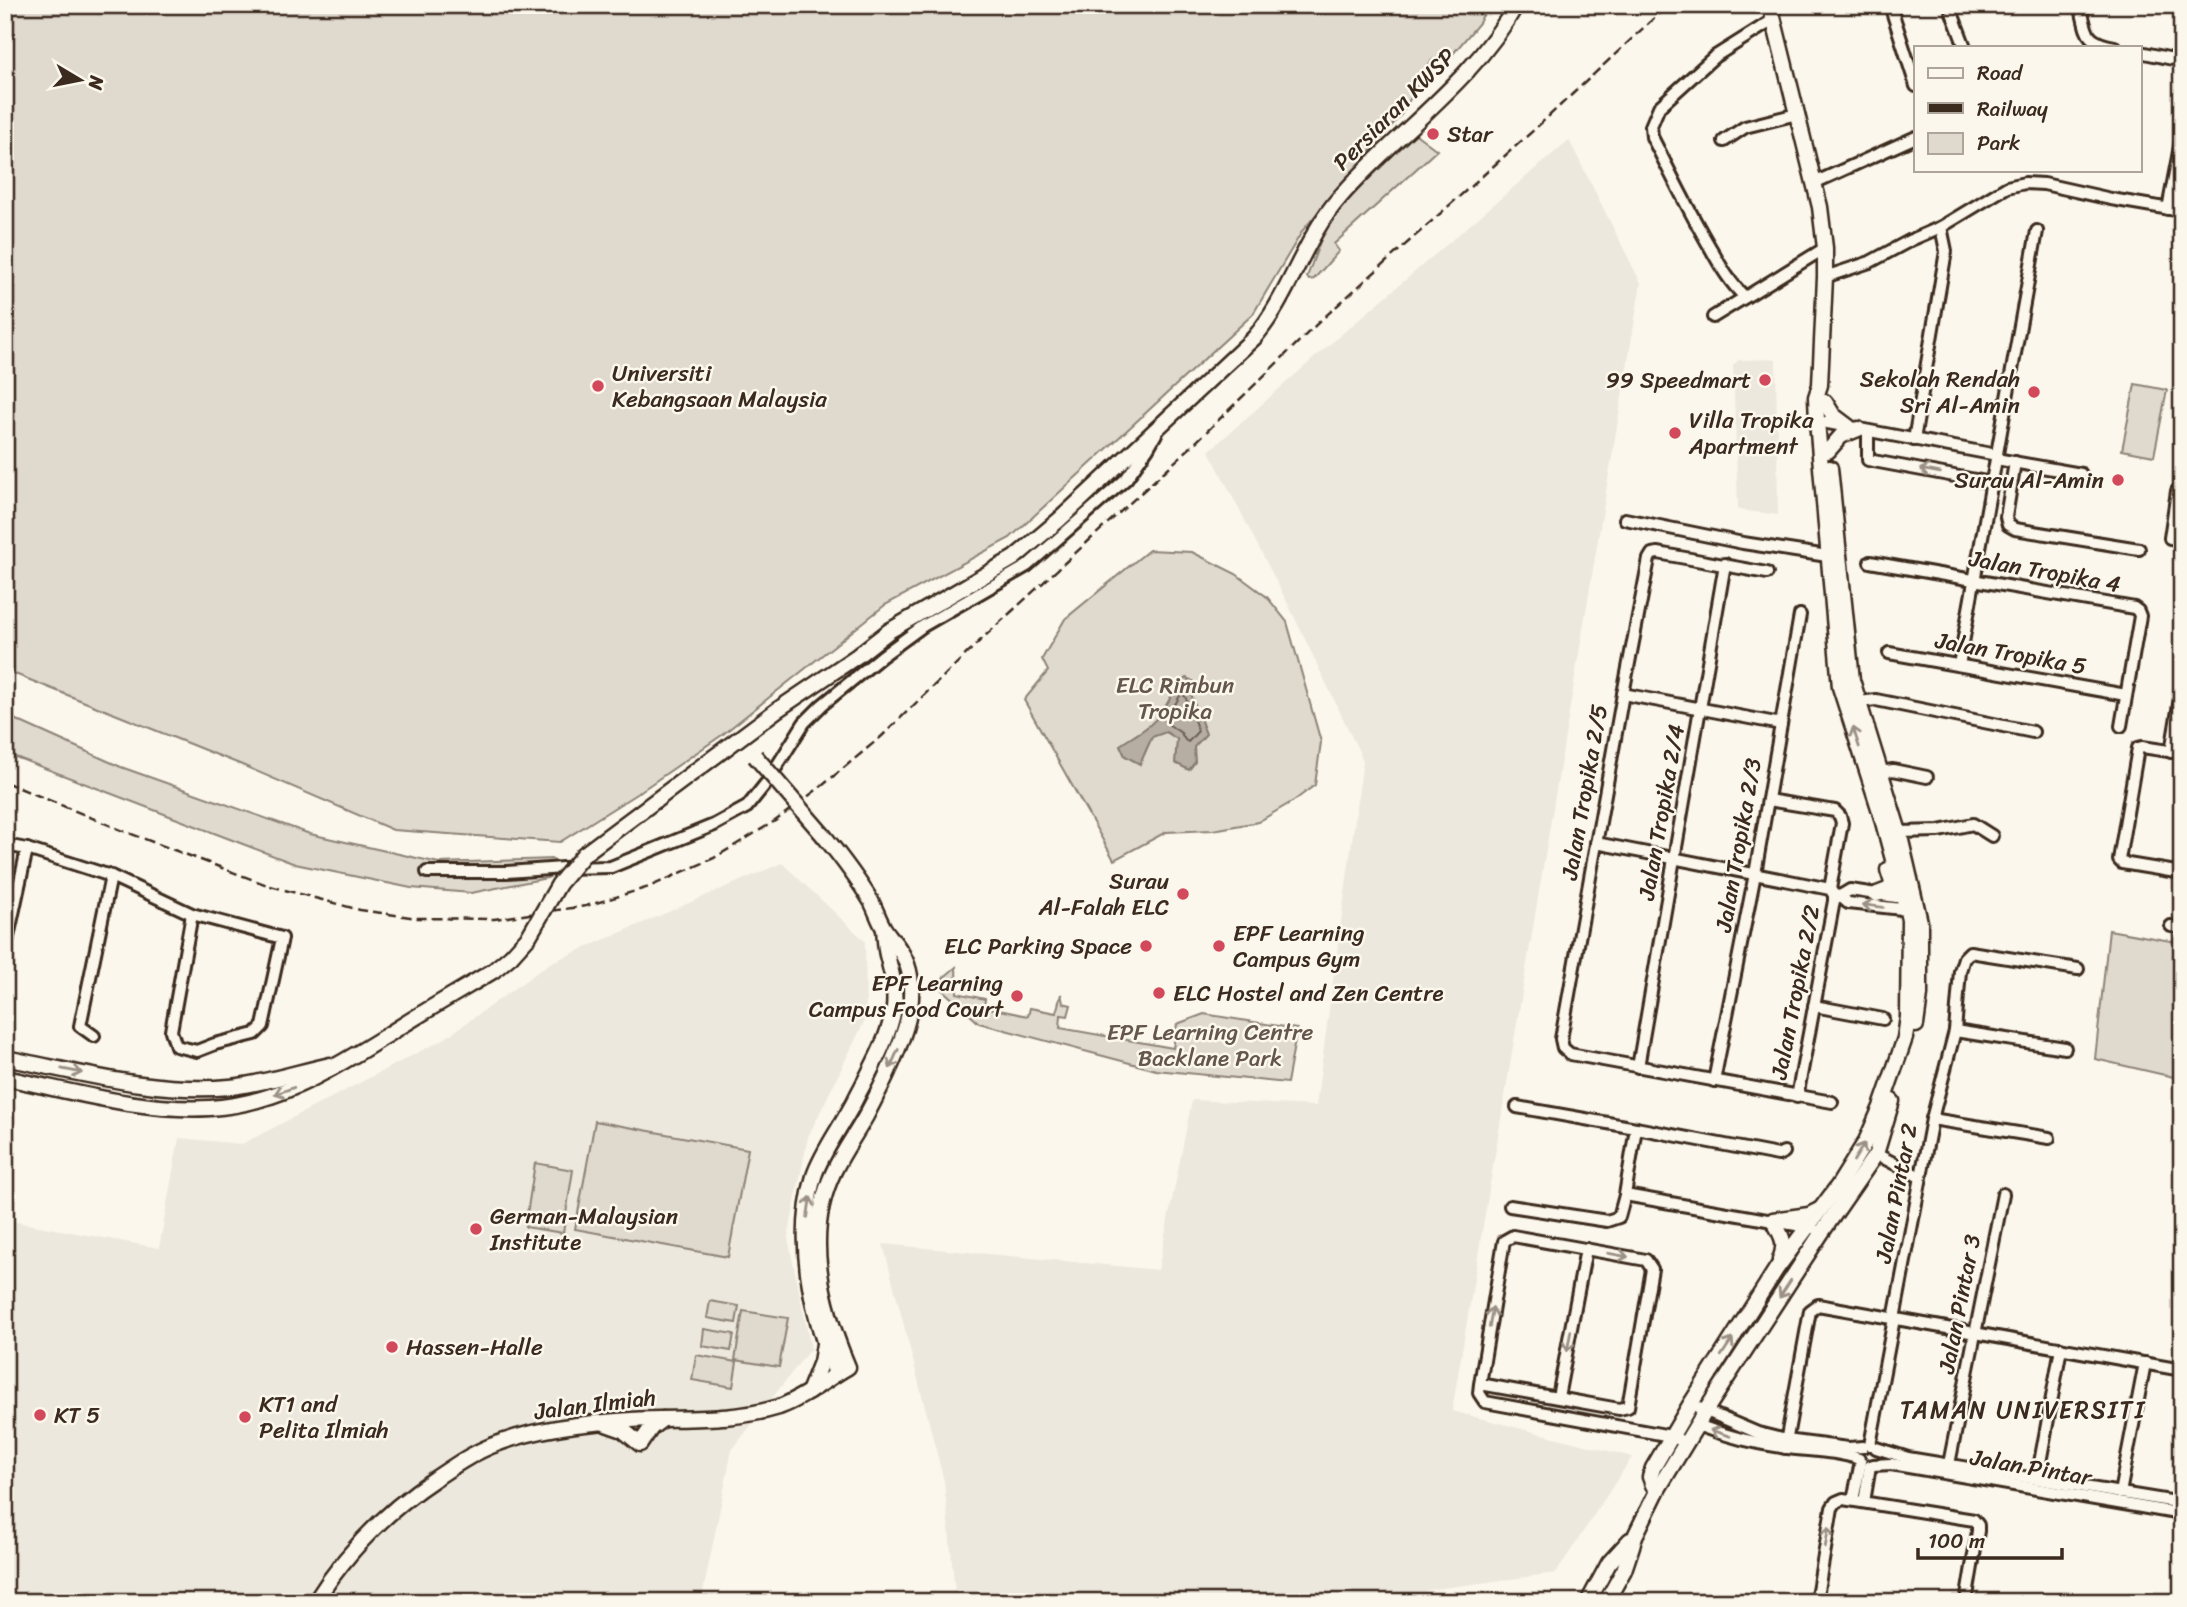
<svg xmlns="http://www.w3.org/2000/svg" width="2187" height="1607" viewBox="0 0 2187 1607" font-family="Sriracha,sans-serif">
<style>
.built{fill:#ede8dd}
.green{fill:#dfd9ce;stroke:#8d8276;stroke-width:2}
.water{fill:#b6aea2;stroke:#85796d;stroke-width:2}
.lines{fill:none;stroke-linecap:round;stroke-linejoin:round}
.shore{stroke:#6c5f53;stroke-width:2}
.minor-casing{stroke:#3b2a1e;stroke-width:16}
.tertiary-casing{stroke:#3b2a1e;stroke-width:19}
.minor{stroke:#fbf7ec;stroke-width:10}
.tertiary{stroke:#fbf7ec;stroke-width:14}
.rail{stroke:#3b2a1e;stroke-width:2.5;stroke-dasharray:10 5;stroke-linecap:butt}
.tertiary-bridge-casing{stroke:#3b2a1e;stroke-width:19;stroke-linecap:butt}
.tertiary-bridge{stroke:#fbf7ec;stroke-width:14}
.oneway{stroke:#9b9085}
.poi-dot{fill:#d1495b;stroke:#fbf7ec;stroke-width:2.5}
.labels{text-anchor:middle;stroke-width:5;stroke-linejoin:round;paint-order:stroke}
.street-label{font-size:23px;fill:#3b2a1e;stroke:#fbf7ec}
.poi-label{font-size:23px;fill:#3b2a1e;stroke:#fbf7ec;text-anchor:start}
.park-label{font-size:23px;fill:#64564a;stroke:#fbf7ec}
.neighbourhood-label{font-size:24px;letter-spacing:2px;fill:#3b2a1e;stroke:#fbf7ec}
</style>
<rect width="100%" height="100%" fill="#fbf7ec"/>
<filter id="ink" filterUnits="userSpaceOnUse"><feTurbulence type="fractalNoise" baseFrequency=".0143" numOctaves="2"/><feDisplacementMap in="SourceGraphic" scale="14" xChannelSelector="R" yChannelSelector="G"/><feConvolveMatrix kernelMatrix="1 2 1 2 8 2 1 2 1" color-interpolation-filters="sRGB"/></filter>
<g filter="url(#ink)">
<g class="built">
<path d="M1569 140 1641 283 1452 1411 1632 1457 1556 1573 1427 1590 1415 1602H956L944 1481 883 1244 1158 1270 1192 1100 1316 1106 1363 760 1289 606 1209 451 1322 351Z"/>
<path d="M1776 359 1778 515 1739 510 1738 508 1733 365 1739 360Z"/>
<path d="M782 863 865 941 866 1018 808 1137 788 1238 811 1348 732 1450 701 1602H5V1220L159 1248 179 1138 242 1144 444 1039 550 963Z"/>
</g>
<g class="green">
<path d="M5 5H1488L1479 23 1452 55 1432 60 1401 115 1303 230 1253 314 1010 538 885 605 722 735 641 791 560 842 393 830 242 765 5 670Z"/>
<path d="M1413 132 1437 150 1334 244 1339 251 1314 279 1309 280 1307 277 1329 217Z"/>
<path d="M2135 384 2167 390 2154 456 2122 450Z"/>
<path d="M1149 550 1192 552 1236 574 1267 597 1287 622 1321 742 1315 785 1295 800 1258 822 1213 830 1166 832 1114 860 1024 700 1048 671 1042 659 1065 619Z"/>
<path d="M5 715 121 767 310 834 439 863 553 859 558 863 556 874 547 878 471 893 411 888 295 864 5 753Z"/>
<path d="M2109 930 2182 943V1079L2095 1059Z"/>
<path d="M956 967 957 993 985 999 984 1007 1028 1016 1030 1008 1056 1013 1061 994 1063 1003 1071 1005 1068 1016 1061 1015 1060 1028 1173 1048 1177 1024 1204 1014 1297 1029 1287 1083 1156 1070 979 1023 936 984Z"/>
<path d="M595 1121 748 1149 728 1257 575 1229Z"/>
<path d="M535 1163 573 1170 563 1233 525 1227Z"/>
<path d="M710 1301 739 1306 736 1323 707 1318Z"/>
<path d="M743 1311 788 1318 779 1367 735 1360Z"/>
<path d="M704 1329 734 1334 731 1351 702 1346Z"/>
<path d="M696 1355 737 1362 733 1387 692 1380Z"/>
</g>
<path class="water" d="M1186 678 1195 682 1192 697 1206 734 1194 747 1195 762 1189 770 1175 763 1177 739 1166 732 1152 737 1140 764 1125 756 1120 745C1133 736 1150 728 1160 714 1170 702 1173 688 1186 678Z"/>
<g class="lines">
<path class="shore" d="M1181 694 1185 696 1198 731 1188 742 1185 740 1181 733 1165 722Z"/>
<g class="minor-casing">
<g id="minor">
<path d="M1890 5 1916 86"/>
<path d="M2080 5C2088 33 2083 41 2115 47"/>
<path d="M1951 10 1965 47"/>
<path d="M2140 52 2182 61"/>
<path d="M1724 141 1745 127 1797 114"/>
<path d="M1814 183 1916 137"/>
<path d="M2168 209 2182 136"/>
<path d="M1825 277 1870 262 1911 240 1941 227 2007 187 2025 183 2044 184 2111 199 2182 211"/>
<path d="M1745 297C1730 283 1721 267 1711 249 1689 212 1671 174 1652 137L1651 126 1659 107 1714 57 1773 20"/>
<path d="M1713 317 1825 248"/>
<path d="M1817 421 1997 455"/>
<path d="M1868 431V460L1992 483"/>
<path d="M1914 440 1946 251 1941 227"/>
<path d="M1996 459 2081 474"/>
<path d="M2015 462 2006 517 2008 525 2015 529 2139 549"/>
<path d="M2182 489 2177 491 2170 538 2182 541"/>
<path d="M1625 519 1743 543 1834 557"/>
<path d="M1870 562 2134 608 2138 611 2140 616 2121 726"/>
<path d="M1767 573 1658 553 1652 554 1649 559 1623 694 1561 1039 1563 1048 1570 1054 1832 1102"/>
<path d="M1889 653 2126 695"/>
<path d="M1959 665 2037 231"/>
<path d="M1623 694 1781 724"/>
<path d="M1859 702 1876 700 2033 732"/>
<path d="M2171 752 2181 692"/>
<path d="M2182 753 2142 747 2138 748 2119 860 2122 863 2182 873"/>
<path d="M1881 772 1893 770 1927 777"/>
<path d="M1768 800 1835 811 1840 816 1842 823 1830 889"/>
<path d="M1899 832 1939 831 1973 824 1992 836"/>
<path d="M1596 843 1830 889 1834 895 1840 896 1848 903 1911 910"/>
<path d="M5 845 27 849 111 876 192 914 282 938 263 1026 255 1034 215 1044 197 1051 176 1046 171 1031 192 914"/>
<path d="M427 872H507L563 868 611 867 714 825 747 807 767 782 804 723 822 705 882 656 923 626 1027 566 1126 479 1148 448 1156 434"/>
<path d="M1840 896 1850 890 1896 897 1909 895"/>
<path d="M2171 926 2182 928"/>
<path d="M5 951 27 849"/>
<path d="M1814 1006 1883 1019"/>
<path d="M1955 1031 2065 1048"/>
<path d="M94 1036 80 1026 111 876"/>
<path d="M1638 1067 1725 564"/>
<path d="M1714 1081 1755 874 1800 615"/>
<path d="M1797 1097 1834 901V895"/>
<path d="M1517 1107 1636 1128"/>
<path d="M1932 1119 2049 1138"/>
<path d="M1784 1152 1778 1155 1636 1128 1625 1195 1813 1228"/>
<path d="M1876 1154 1920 1177"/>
<path d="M1510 1206 1607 1221 1619 1217 1625 1195"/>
<path d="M1480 1384 1619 1409 1628 1407 1652 1269 1646 1260 1513 1236 1504 1241 1480 1384 1479 1393 1485 1402 1671 1436 1686 1443"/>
<path d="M1558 1397 1586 1249"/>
<path d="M1699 1408 1758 1433 1786 1440 1848 1448 1863 1447"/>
<path d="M1697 1425C1726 1436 1757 1444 1788 1448 1812 1451 1837 1451 1859 1459"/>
<path d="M1870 1445 1932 1119 1955 1031 1960 971 1964 958 1970 952 2078 969"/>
<path d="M1785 1448 1810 1311 1818 1305 2182 1370"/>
<path d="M1876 1448 1908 1458 2182 1503"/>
<path d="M1949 1464 2003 1194"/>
<path d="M1873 1465 1891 1464 2182 1514"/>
<path d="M2037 1479 2061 1348"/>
<path d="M2120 1493 2145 1363"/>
<path d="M1853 1500 1861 1462"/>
<path d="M1864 1502 1870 1466"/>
<path d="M1816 1602 1832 1508 1836 1502 1843 1499 1974 1520 1978 1525V1531L1966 1602"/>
</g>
</g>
<g class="tertiary-casing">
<g id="tertiary">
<path d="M1825 402 1833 415 1849 427"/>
<path d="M1828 451 1841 436 1858 429"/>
<path d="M1830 468 1852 680 1899 832 1920 922V995L1916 1025"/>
<path d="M584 854 777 710 857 656 889 631 1014 558 1059 520 1254 338C1290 296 1303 239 1340 197 1396 133 1474 81 1516 5"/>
<path d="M1877 894 1890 889 1892 882 1888 870"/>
<path d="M5 1058C79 1072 154 1094 230 1087 262 1084 298 1072 330 1065"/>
<path d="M5 1078C72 1091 141 1112 210 1108 279 1104 332 1069 389 1034 423 1012 458 992 493 971L511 956"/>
<path d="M1780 1260C1787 1243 1782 1236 1773 1220L1809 1215 1819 1210"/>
<path d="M836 1373C811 1313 795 1241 814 1176 823 1149 845 1122 857 1096 871 1069 889 1038 894 1008 896 989 892 974 887 955 885 947 885 938 884 929"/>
<path d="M809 1392 821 1362 824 1344"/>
<path d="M606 1424 623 1430 640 1444 651 1428 663 1419"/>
<path d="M1658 1489 1653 1485 1650 1477 1653 1468 1690 1405 1777 1268 1838 1186 1866 1141 1881 1107 1905 1038 1908 1017 1909 919 1880 811 1840 687 1817 421 1816 397 1820 385 1825 277V248L1820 207 1770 5"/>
<path d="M315 1602C347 1551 386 1511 436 1478 454 1466 471 1454 491 1446 536 1428 584 1423 631 1420 681 1417 731 1422 779 1407 804 1398 825 1380 848 1367 822 1306 803 1234 834 1171 843 1152 856 1134 866 1116 875 1099 884 1081 892 1063 904 1035 915 1007 910 976 907 956 896 945 885 930 879 921 876 910 871 901 857 878 841 857 824 836"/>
<path d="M1588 1602 1609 1563 1630 1540"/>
<path d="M1606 1602 1624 1570 1636 1534 1658 1489 1706 1410 1822 1232 1876 1154 1892 1101"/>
</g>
</g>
<use href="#minor" class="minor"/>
<use href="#tertiary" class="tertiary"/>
<path class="rail" d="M5 782 126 832 270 886 360 910 417 918 494 919 586 906 649 887 714 858 775 821 823 785 882 736 985 636 1192 446 1320 321 1536 128 1668 5"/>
<g class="tertiary-bridge-casing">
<g id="tertiary-bridge">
<path d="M755 756 824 836"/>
<path d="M511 956 529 936 559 884 584 854"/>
</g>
</g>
<use href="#tertiary-bridge" class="tertiary-bridge"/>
</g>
<defs><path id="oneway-shaft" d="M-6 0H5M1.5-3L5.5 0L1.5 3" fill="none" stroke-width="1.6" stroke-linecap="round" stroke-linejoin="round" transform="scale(1.75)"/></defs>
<g class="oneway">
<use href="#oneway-shaft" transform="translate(1930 471) rotate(-170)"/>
<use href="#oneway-shaft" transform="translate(1856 737) rotate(-108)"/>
<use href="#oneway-shaft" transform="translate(1873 906) rotate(-173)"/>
<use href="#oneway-shaft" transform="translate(894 1059) rotate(114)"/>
<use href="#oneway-shaft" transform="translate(72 1071) rotate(11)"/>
<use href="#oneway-shaft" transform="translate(284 1091) rotate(160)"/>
<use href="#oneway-shaft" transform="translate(1859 1152) rotate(-58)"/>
<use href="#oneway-shaft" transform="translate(809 1207) rotate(-82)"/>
<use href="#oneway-shaft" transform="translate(1618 1255) rotate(10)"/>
<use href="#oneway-shaft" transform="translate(1785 1289) rotate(123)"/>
<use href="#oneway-shaft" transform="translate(1491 1317) rotate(-81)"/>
<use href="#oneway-shaft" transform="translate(1569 1341) rotate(100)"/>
<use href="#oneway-shaft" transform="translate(1727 1347) rotate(-57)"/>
<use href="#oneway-shaft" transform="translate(1720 1433) rotate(-162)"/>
<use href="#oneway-shaft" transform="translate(1827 1537) rotate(-80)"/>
</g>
</g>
<g class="poi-dot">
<circle cx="1433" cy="134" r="7"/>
<circle cx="1765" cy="380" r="7"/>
<circle cx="598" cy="386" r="7"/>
<circle cx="2034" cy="392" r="7"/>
<circle cx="1675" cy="433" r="7"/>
<circle cx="2118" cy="480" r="7"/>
<circle cx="1183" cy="894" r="7"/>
<circle cx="1146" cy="946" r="7"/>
<circle cx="1219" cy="946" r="7"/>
<circle cx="1159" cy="993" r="7"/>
<circle cx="1017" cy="996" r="7"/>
<circle cx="476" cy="1229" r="7"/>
<circle cx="392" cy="1347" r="7"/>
<circle cx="40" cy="1415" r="7"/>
<circle cx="245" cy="1417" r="7"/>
</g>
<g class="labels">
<g class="street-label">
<text transform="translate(1394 109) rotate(-45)" y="8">Persiaran KWSP</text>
<text transform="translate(2045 571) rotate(10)" y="8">Jalan Tropika 4</text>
<text transform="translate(2011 653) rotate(10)" y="8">Jalan Tropika 5</text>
<text transform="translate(1584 792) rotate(-80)" y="8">Jalan Tropika 2/5</text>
<text transform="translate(1661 812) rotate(-80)" y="8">Jalan Tropika 2/4</text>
<text transform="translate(1738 845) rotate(-80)" y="8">Jalan Tropika 2/3</text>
<text transform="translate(1795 992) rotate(-79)" y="8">Jalan Tropika 2/2</text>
<text transform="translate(1896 1193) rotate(-79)" y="8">Jalan Pintar 2</text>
<text transform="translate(1959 1304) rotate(-79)" y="8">Jalan Pintar 3</text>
<text transform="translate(595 1404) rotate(-7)" y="8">Jalan Ilmiah</text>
<text transform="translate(2031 1467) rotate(10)" y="8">Jalan Pintar</text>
</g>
<g class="poi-label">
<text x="1447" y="142">Star</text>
<text x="612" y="381">Universiti<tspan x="612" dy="26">Kebangsaan Malaysia</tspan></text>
<text x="2020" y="387" text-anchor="end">Sekolah Rendah<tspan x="2020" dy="26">Sri Al-Amin</tspan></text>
<text x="1751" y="388" text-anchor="end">99 Speedmart</text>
<text x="1689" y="428">Villa Tropika<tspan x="1689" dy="26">Apartment</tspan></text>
<text x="2104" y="488" text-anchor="end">Surau Al-Amin</text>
<text x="1169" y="889" text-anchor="end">Surau<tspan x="1169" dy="26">Al-Falah ELC</tspan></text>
<text x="1233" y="941">EPF Learning<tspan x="1233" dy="26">Campus Gym</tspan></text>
<text x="1132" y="954" text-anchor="end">ELC Parking Space</text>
<text x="1003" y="991" text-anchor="end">EPF Learning<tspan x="1003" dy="26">Campus Food Court</tspan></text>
<text x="1173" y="1001">ELC Hostel and Zen Centre</text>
<text x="490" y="1224">German-Malaysian<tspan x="490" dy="26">Institute</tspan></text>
<text x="406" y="1355">Hassen-Halle</text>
<text x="259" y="1412">KT1 and<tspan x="259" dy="26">Pelita Ilmiah</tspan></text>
<text x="54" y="1423">KT 5</text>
</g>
<g class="park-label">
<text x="1175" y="693">ELC Rimbun<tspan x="1175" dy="26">Tropika</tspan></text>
<text x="1210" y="1040">EPF Learning Centre<tspan x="1210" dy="26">Backlane Park</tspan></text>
</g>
<g class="neighbourhood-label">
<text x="2023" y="1418">TAMAN UNIVERSITI</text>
</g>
</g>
<rect width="2187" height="1607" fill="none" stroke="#fbf7ec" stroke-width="28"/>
<rect x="14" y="14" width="2159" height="1579" fill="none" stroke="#3b2a1e" stroke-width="2.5" filter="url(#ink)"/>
<rect x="1914" y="46" width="228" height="126" fill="#fbf7ec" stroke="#aea59a" stroke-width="2"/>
<rect x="1928" y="68" width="35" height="10" fill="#fbf7ec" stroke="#aea59a" stroke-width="2"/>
<text x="1977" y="80" font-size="21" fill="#3b2a1e">Road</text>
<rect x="1928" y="103" width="35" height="10" fill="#3b2a1e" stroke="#aea59a" stroke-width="2"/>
<text x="1977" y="116" font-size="21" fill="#3b2a1e">Railway</text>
<rect x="1928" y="133" width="35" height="21" fill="#dfd9ce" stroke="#aea59a" stroke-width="2"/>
<text x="1977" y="150" font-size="21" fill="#3b2a1e">Park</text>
<g transform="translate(80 80) rotate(100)" stroke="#fbf7ec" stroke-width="5" paint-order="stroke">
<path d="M0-5L12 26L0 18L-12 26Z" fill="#3b2a1e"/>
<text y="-10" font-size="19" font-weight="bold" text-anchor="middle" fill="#3b2a1e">N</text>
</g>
<path d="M1918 1548v10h144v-10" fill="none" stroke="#3b2a1e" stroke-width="3.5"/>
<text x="1928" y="1548" font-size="21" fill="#3b2a1e" stroke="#fbf7ec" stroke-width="5" paint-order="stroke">100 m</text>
</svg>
